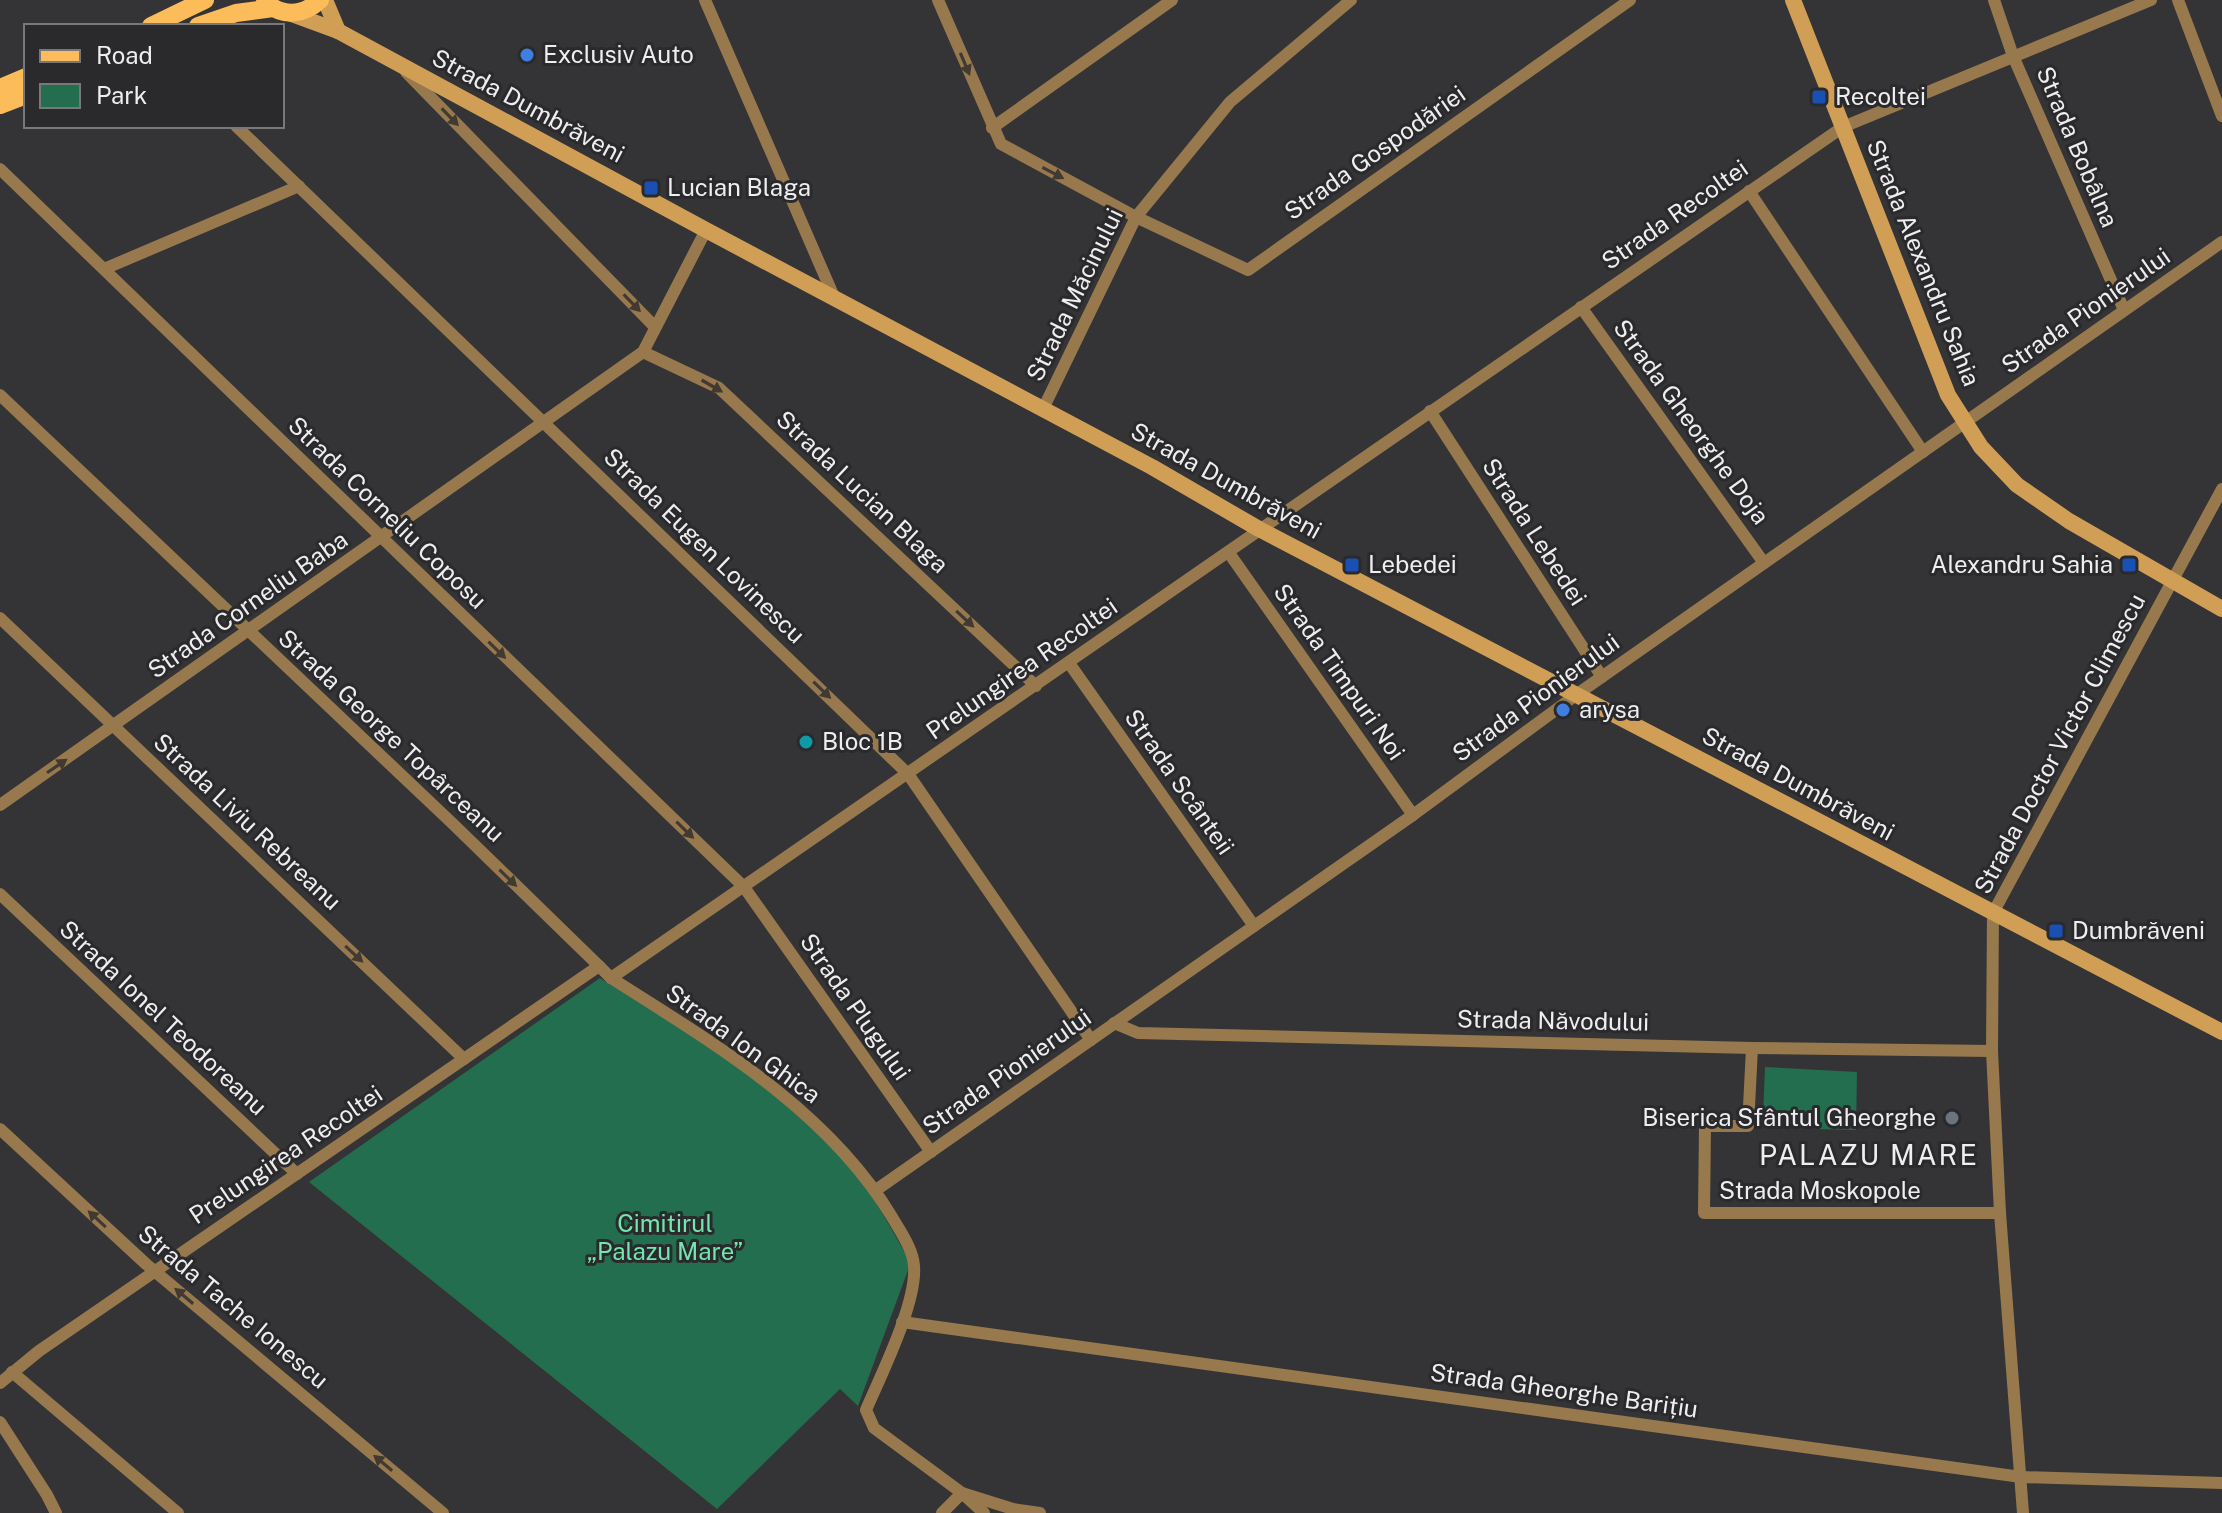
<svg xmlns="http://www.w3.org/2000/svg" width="2222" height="1513" viewBox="0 0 2222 1513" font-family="'Public Sans',sans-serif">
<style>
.green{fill:#226e4e}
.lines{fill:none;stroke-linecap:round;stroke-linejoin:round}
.street{stroke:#98794d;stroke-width:12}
.secondary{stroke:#d09f55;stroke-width:16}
.primary{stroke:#fcbc59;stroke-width:18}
.oneway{fill:#403a33}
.shop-dot{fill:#3f7fe0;stroke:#2a2a2d;stroke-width:3}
.transit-dot{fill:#1a4fb4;stroke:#2a2a2d;stroke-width:3}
.culture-dot{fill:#0f9aa8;stroke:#2a2a2d;stroke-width:3}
.worship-dot{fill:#6b7280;stroke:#2a2a2d;stroke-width:3}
.labels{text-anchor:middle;stroke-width:6;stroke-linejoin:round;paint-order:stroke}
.poi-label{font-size:24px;fill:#eeeef0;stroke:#2a2a2d;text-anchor:start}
.street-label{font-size:24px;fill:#eeeef0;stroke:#2a2a2d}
.park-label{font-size:24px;fill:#73e5af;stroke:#2a2a2d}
.quarter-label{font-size:28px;letter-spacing:2px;fill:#eeeef0;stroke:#2a2a2d}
</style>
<rect width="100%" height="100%" fill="#343437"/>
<g class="green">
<path d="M600 978C691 1035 786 1090 856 1174 877 1200 893 1234 911 1262L858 1406 840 1389 717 1509 309 1182Z"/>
<path d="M1765 1067 1857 1072 1856 1130 1815 1129V1119L1763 1117Z"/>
</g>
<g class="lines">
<g class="street">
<path d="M705 0 834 297"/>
<path d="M938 0 1001 144 1136 217 1248 270 1630 0"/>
<path d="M1994 0 2013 56 2124 310"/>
<path d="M2178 0 2222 116"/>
<path d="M406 72 655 327"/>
<path d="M236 126 908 774 1091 1040"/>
<path d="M992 128 1172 0"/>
<path d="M0 169 744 887 931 1152"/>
<path d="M1749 191 1923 452"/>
<path d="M104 269 299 186"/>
<path d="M1581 307 1764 563"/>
<path d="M643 352 719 388 1036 686"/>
<path d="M0 395 452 823 599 966 611 978C713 1043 828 1110 892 1217 900 1231 913 1249 914 1266 917 1303 881 1375 866 1410L874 1428 962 1493 984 1513"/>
<path d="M1043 409 1136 217 1230 102 1351 0"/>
<path d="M1430 411 1602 677"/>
<path d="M1229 553 1413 815"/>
<path d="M0 618 464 1059"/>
<path d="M1069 663 1254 926"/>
<path d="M0 805 643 352 706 230"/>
<path d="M0 894 297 1174"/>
<path d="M611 978 1843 127 2151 0"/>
<path d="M1114 1023 1138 1033 1752 1048 1992 1051"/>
<path d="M1752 1048 1748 1126H1705L1704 1213H2000"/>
<path d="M0 1129 146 1264 443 1513"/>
<path d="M876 1190 1413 815 1576 695 2222 242"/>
<path d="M902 1322 2021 1477 2222 1483"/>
<path d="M12 1372 178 1513"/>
<path d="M0 1383 39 1351 599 966"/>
<path d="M0 1422 47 1495 56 1513"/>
<path d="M942 1513 962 1493 1013 1509 1040 1513"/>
<path d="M2023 1513 2000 1213 1992 1051 1993 913 2222 489"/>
</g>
<g class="secondary">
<path d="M325 0 338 31"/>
<path d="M1793 0 1948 395 1981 447 2017 485 2069 521 2222 609"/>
<path d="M289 13 338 31 706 230 1152 467 1259 529 2222 1032"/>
</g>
<g class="primary">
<path d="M265 2C283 17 303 16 320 0"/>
<path d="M151 26 205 0"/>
<path d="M198 26 236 13 273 8"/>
<path d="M0 88 26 77"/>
<path d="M0 105 26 95"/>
</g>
</g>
<defs><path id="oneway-solid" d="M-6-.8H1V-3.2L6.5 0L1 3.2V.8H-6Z" transform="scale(2)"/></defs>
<g class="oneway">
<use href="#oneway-solid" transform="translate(965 64) rotate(67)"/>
<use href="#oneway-solid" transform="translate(450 117) rotate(46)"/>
<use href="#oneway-solid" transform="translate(1053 173) rotate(28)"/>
<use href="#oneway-solid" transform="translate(632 303) rotate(46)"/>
<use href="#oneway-solid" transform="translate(712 386) rotate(30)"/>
<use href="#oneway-solid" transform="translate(965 619) rotate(43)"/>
<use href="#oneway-solid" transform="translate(497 650) rotate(44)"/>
<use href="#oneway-solid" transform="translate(822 690) rotate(44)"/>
<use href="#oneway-solid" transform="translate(57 766) rotate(-34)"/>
<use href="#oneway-solid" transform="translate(685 830) rotate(44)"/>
<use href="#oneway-solid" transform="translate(508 878) rotate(44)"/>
<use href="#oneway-solid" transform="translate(354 954) rotate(43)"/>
<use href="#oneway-solid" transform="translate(97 1219) rotate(-137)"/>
<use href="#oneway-solid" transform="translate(184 1296) rotate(-140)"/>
<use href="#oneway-solid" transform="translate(383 1463) rotate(-140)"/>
</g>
<g class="shop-dot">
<circle cx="527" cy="55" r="8"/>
<circle cx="1563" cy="710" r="8"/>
</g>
<g class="transit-dot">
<rect x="1811" y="89" width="16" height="16" rx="4"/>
<rect x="643" y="180" width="16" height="16" rx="4"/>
<rect x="1344" y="557" width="16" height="16" rx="4"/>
<rect x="2121" y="557" width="16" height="16" rx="4"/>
<rect x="2048" y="923" width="16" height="16" rx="4"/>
</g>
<circle class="culture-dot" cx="806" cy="742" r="8"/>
<circle class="worship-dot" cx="1952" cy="1118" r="8"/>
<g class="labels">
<g class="poi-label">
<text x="543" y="63">Exclusiv Auto</text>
<text x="1835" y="105">Recoltei</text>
<text x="667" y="196">Lucian Blaga</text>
<text x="1368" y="573">Lebedei</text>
<text x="2113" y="573" text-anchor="end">Alexandru Sahia</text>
<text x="1579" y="718">arysa</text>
<text x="822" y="750">Bloc 1B</text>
<text x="2072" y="939">Dumbrăveni</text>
<text x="1936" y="1126" text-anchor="end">Biserica Sfântul Gheorghe</text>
</g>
<g class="street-label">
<text transform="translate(528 106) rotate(28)" y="8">Strada Dumbrăveni</text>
<text transform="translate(2077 147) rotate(67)" y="8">Strada Bobâlna</text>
<text transform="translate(1375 153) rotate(-35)" y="8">Strada Gospodăriei</text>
<text transform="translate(1675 215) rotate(-35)" y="8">Strada Recoltei</text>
<text transform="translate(1923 263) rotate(68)" y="8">Strada Alexandru Sahia</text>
<text transform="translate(1075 295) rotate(-64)" y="8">Strada Măcinului</text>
<text transform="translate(2086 311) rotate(-35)" y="8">Strada Pionierului</text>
<text transform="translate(1691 422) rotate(54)" y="8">Strada Gheorghe Doja</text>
<text transform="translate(1226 481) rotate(29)" y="8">Strada Dumbrăveni</text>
<text transform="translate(862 492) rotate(43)" y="8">Strada Lucian Blaga</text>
<text transform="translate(387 513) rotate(44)" y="8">Strada Corneliu Coposu</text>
<text transform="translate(1534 532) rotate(57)" y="8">Strada Lebedei</text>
<text transform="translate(704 546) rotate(44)" y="8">Strada Eugen Lovinescu</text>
<text transform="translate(248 605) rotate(-35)" y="8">Strada Corneliu Baba</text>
<text transform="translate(1022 669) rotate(-35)" y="8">Prelungirea Recoltei</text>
<text transform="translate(1339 672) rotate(55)" y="8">Strada Timpuri Noi</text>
<text transform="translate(1536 698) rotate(-36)" y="8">Strada Pionierului</text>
<text transform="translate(391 736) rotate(43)" y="8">Strada George Topârceanu</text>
<text transform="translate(2060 744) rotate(-62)" y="8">Strada Doctor Victor Climescu</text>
<text transform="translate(1179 782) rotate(55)" y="8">Strada Scânteii</text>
<text transform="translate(1798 784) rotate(28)" y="8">Strada Dumbrăveni</text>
<text transform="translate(247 822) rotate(43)" y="8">Strada Liviu Rebreanu</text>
<text transform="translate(855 1007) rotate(55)" y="8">Strada Plugului</text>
<text transform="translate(163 1018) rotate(43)" y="8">Strada Ionel Teodoreanu</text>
<text transform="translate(1553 1021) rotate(1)" y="8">Strada Năvodului</text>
<text transform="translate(743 1044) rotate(36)" y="8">Strada Ion Ghica</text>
<text transform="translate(1007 1072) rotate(-35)" y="8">Strada Pionierului</text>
<text transform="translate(286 1155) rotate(-34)" y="8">Prelungirea Recoltei</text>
<text x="1820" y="1199">Strada Moskopole</text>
<text transform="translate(233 1307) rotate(40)" y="8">Strada Tache Ionescu</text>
<text transform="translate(1564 1391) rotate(8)" y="8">Strada Gheorghe Barițiu</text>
</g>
<g class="park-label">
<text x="665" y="1232">Cimitirul<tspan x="665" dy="28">„Palazu Mare”</tspan></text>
</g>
<g class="quarter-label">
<text x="1869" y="1165">PALAZU MARE</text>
</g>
</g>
<rect x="24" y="24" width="260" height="104" fill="#2a2a2d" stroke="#78787b" stroke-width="2"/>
<rect x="40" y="50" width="40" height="12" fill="#fcbc59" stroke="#78787b" stroke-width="2"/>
<text x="96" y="64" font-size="24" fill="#eeeef0">Road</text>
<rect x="40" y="84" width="40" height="24" fill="#226e4e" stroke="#78787b" stroke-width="2"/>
<text x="96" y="104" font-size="24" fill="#eeeef0">Park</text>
</svg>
